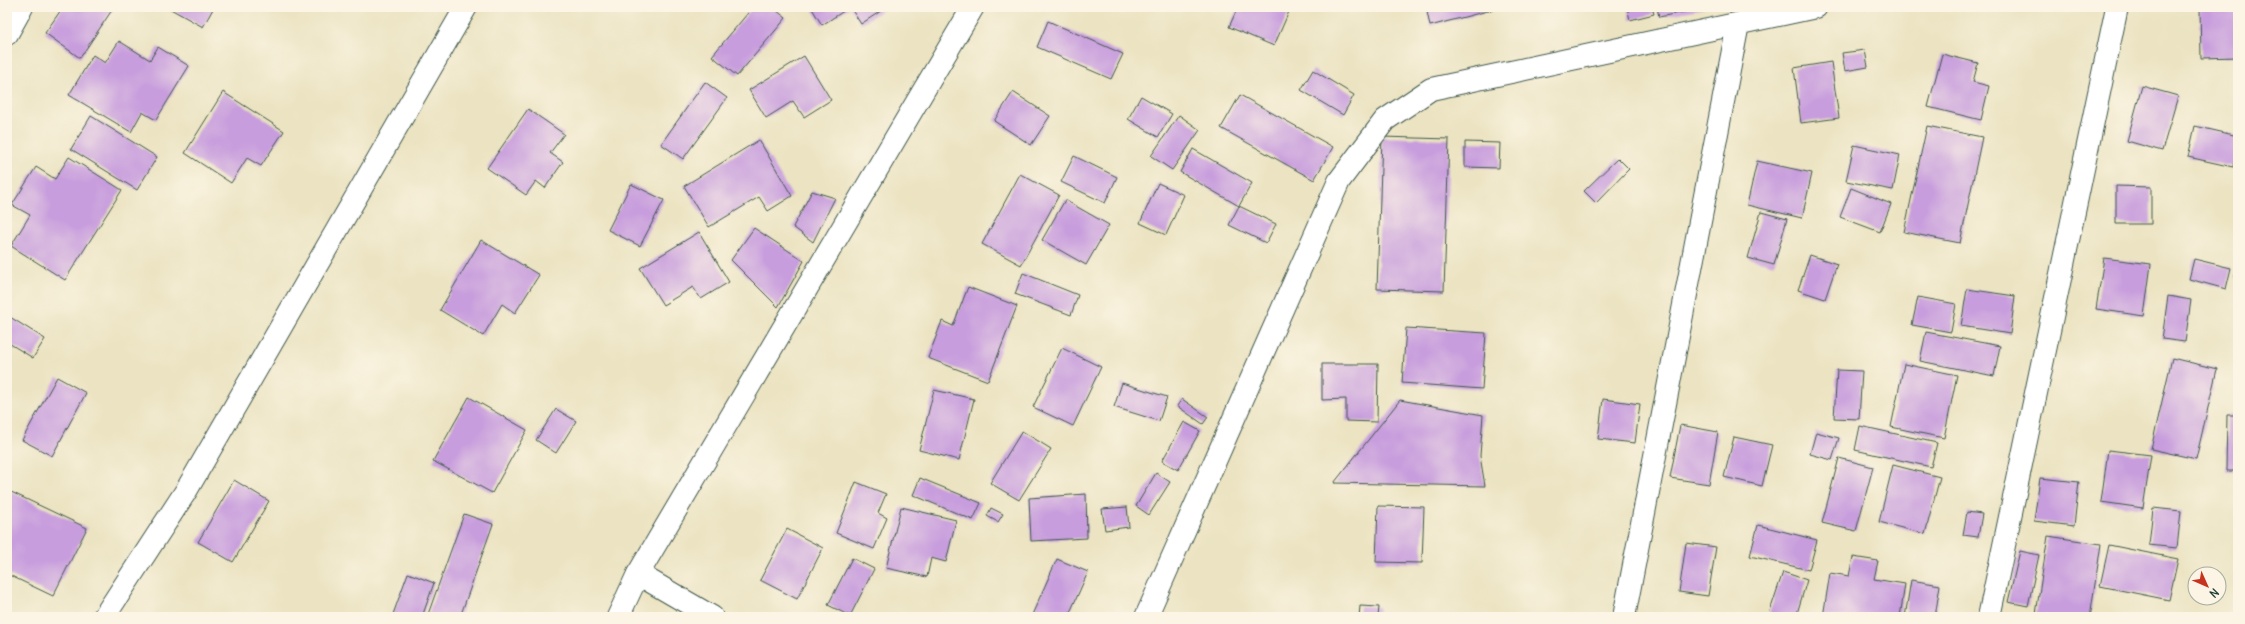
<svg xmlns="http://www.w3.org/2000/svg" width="2245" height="624" viewBox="0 0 2245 624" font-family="Delius,sans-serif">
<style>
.building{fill:#c79ddd}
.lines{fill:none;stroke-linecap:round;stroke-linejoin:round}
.minor-casing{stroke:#3e5649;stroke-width:24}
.minor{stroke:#fff;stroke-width:22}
</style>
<rect width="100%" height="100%" fill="#fcf5e5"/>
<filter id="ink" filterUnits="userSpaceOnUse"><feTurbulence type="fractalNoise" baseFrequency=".025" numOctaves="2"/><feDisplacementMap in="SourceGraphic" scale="8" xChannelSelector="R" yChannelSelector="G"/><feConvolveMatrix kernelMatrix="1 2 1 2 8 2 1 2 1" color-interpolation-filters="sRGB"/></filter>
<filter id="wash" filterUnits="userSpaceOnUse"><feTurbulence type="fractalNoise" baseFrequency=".012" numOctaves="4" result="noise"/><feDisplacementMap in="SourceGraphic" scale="16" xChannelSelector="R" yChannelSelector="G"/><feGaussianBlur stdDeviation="0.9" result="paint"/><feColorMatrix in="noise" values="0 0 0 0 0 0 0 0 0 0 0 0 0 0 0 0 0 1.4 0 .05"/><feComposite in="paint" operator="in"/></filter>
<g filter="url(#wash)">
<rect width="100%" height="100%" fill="#ebe3c1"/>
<g id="blocks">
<g class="building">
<path d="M63 7H114L80 58 45 33Z"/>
<path d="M167 7H214L203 27Z"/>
<path d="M753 7H772L786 18 737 76 712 56Z"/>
<path d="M811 7H887L861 24 850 7 822 25Z"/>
<path d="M1238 7H1291L1274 46 1229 27Z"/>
<path d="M1426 7H1499V8L1430 26Z"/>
<path d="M1627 7H1652L1654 14 1630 20Z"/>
<path d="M1657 7H1703L1704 8 1659 17Z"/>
<path d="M2200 7H2238V57L2201 58Z"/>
<path d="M1048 21 1123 54 1111 79 1037 47Z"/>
<path d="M119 41 150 60 158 47 189 66 156 120 142 112 131 132 69 95 93 55 105 63Z"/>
<path d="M1865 50 1868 67 1845 71 1842 53Z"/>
<path d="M1942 54 1978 63 1973 82 1989 86 1981 120 1928 107Z"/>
<path d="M804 56 831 100 804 117 793 101 766 118 749 90Z"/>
<path d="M1831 62 1839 118 1801 123 1794 68Z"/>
<path d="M1313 70 1354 95 1343 115 1301 90Z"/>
<path d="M705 82 727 98 683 159 661 144Z"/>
<path d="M2142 86 2178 96 2162 151 2127 141Z"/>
<path d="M223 92 284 131 261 166 247 158 231 183 185 153Z"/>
<path d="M1013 92 1050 116 1031 145 994 121Z"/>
<path d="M1240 95 1333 147 1314 180 1221 128Z"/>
<path d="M1141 96 1172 114 1158 137 1128 119Z"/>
<path d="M528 109 564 134 550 153 563 162 545 188 536 181 526 195 487 168Z"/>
<path d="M1179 115 1200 130 1172 170 1151 156Z"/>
<path d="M91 116 157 157 137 190 71 149Z"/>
<path d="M1927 126 1982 137 1960 243 1904 232Z"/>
<path d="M2195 126 2238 136V147L2233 167 2188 157Z"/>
<path d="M1382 137 1449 139 1444 291 1377 289Z"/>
<path d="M759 140 792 196 768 211 759 197 709 227 684 186Z"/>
<path d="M1465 142 1500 143 1499 168 1465 167Z"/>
<path d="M1854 145 1900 155 1893 190 1846 181Z"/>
<path d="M1193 149 1252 183 1239 206 1276 224 1266 243 1229 225 1239 206 1180 172Z"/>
<path d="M1074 156 1117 177 1105 203 1061 182Z"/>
<path d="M69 157 122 190 65 280 11 246 30 215 12 205 36 167 55 179Z"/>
<path d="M1618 158 1629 169 1596 203 1584 191Z"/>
<path d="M1757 161 1812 173 1802 218 1747 205Z"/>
<path d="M1020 174 1059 195 1021 265 982 244Z"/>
<path d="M1158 183 1184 195 1166 235 1140 223Z"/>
<path d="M631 184 664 200 640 246 608 230Z"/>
<path d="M2116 186 2151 187V224H2116Z"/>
<path d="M1851 188 1891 204 1880 232 1840 217Z"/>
<path d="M812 191 835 198 813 242 793 227Z"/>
<path d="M1065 200 1109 225 1086 265 1042 240Z"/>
<path d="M1761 212 1787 219 1774 265 1748 258Z"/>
<path d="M754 228 804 261 778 307 731 260Z"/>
<path d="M699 232 729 282 701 299 693 287 663 305 640 268Z"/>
<path d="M481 240 539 275 515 313 502 304 483 336 440 310Z"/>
<path d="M1810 255 1837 264 1825 299 1798 290Z"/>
<path d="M2104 258 2151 264 2144 316 2096 309Z"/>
<path d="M2194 259 2231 268 2226 289 2189 279Z"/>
<path d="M2238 267V278L2235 277Z"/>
<path d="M1023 273 1078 295 1071 315 1015 294Z"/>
<path d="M968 287 1017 306 988 381 928 358 942 321 953 326Z"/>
<path d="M1967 289 2015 296 2010 334 1961 326Z"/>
<path d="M2168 296 2191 300 2185 342 2162 339Z"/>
<path d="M1918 297 1956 304 1951 332 1912 325Z"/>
<path d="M10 317 45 339 33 358 7 342V322Z"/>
<path d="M1406 328 1486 333 1482 389 1402 383Z"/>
<path d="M1926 332 2000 346 1994 376 1920 361Z"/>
<path d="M1062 348 1101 367 1073 426 1033 407Z"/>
<path d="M2172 358 2217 369 2196 459 2151 449Z"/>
<path d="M1322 364H1378L1377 422 1346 421V399L1322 400Z"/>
<path d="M1904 364 1957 375 1944 438 1891 427Z"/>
<path d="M1837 370 1862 371 1859 419 1834 418Z"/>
<path d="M57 377 86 393 52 456 22 440Z"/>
<path d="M1122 383 1167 397 1159 421 1114 407Z"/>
<path d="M934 390 974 399 959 460 919 450Z"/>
<path d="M469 397 527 430 492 493 433 461Z"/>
<path d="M1182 399 1208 417 1203 424 1177 406Z"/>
<path d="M1603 399 1640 404 1635 443 1598 439Z"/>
<path d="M1400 400 1483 415 1480 456 1485 486 1334 483Z"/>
<path d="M556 409 576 421 556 453 536 440Z"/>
<path d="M2227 415H2238V471H2226Z"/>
<path d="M1184 422 1200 431 1178 470 1162 461Z"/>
<path d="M1680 425 1718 432 1709 484 1670 478Z"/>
<path d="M1860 426 1937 443 1931 467 1855 450Z"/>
<path d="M1022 431 1051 449 1019 500 990 483Z"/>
<path d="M1816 432 1839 438 1832 460 1810 454Z"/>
<path d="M1734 437 1772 445 1762 486 1724 477Z"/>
<path d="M2108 450 2151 455 2143 508 2101 502Z"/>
<path d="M1839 458 1873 467 1856 531 1822 523Z"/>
<path d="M1893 465 1940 477 1925 534 1879 522Z"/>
<path d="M1156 473 1170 482 1149 515 1136 506Z"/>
<path d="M920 478 981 503 973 520 913 495Z"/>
<path d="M2040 478 2079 482 2074 526 2034 521Z"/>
<path d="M234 480 269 501 233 562 198 542Z"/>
<path d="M856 482 886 494 878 513 887 518 874 549 836 533Z"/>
<path d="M7 490 87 528 53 596 7 574Z"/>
<path d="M1086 494 1087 538 1031 541 1029 498Z"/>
<path d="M1378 506 1424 507 1422 563 1376 562Z"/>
<path d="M901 507 956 520 946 562 931 558 927 577 886 568Z"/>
<path d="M1127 507 1129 527 1105 530 1102 509Z"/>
<path d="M991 508 1003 514 998 522 987 516Z"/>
<path d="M2153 508 2181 511 2177 548 2149 545Z"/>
<path d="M1967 512 1982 514 1978 537 1963 535Z"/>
<path d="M464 514 493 524 460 617H427Z"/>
<path d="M1758 525 1817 540 1809 570 1750 556Z"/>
<path d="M787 529 823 548 797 599 760 580Z"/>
<path d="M2048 536 2101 544 2090 617H2058L2036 614Z"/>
<path d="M1686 543 1716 547 1708 596 1679 592Z"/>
<path d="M2109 545 2178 559 2169 600 2100 586Z"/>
<path d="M2020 551 2039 555 2028 606 2008 602Z"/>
<path d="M1853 557 1878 561 1874 579 1905 584 1900 617H1823L1830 573 1849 576Z"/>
<path d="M852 558 874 569 850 616 828 605Z"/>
<path d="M1057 559 1088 572 1068 617H1031Z"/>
<path d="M1783 572 1807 580 1796 617H1768Z"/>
<path d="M408 573 434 583 422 617H392Z"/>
<path d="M1911 580 1940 585 1935 617H1905Z"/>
<path d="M1360 606 1379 607 1378 617H1359Z"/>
</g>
</g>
</g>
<g filter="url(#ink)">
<use href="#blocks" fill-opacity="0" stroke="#3e5649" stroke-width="1"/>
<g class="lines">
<g class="minor-casing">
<g id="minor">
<path d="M7 34 22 7"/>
<path d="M638 574 712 617"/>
<path d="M104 617 186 491 466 7"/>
<path d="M618 617 638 574 973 7"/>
<path d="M1146 617 1339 181 1385 120 1431 89 1816 7"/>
<path d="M1624 617 1738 24"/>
<path d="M1989 617 2117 7"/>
</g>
</g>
<use href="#minor" class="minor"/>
</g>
</g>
<rect width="2245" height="624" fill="none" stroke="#fcf5e5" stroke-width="24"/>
<g transform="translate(2207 586) rotate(135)"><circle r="19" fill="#fcf5e5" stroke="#a4ab9e"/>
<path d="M0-3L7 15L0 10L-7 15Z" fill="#c8321e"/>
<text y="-6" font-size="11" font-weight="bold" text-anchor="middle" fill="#1f3d34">N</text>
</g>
</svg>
